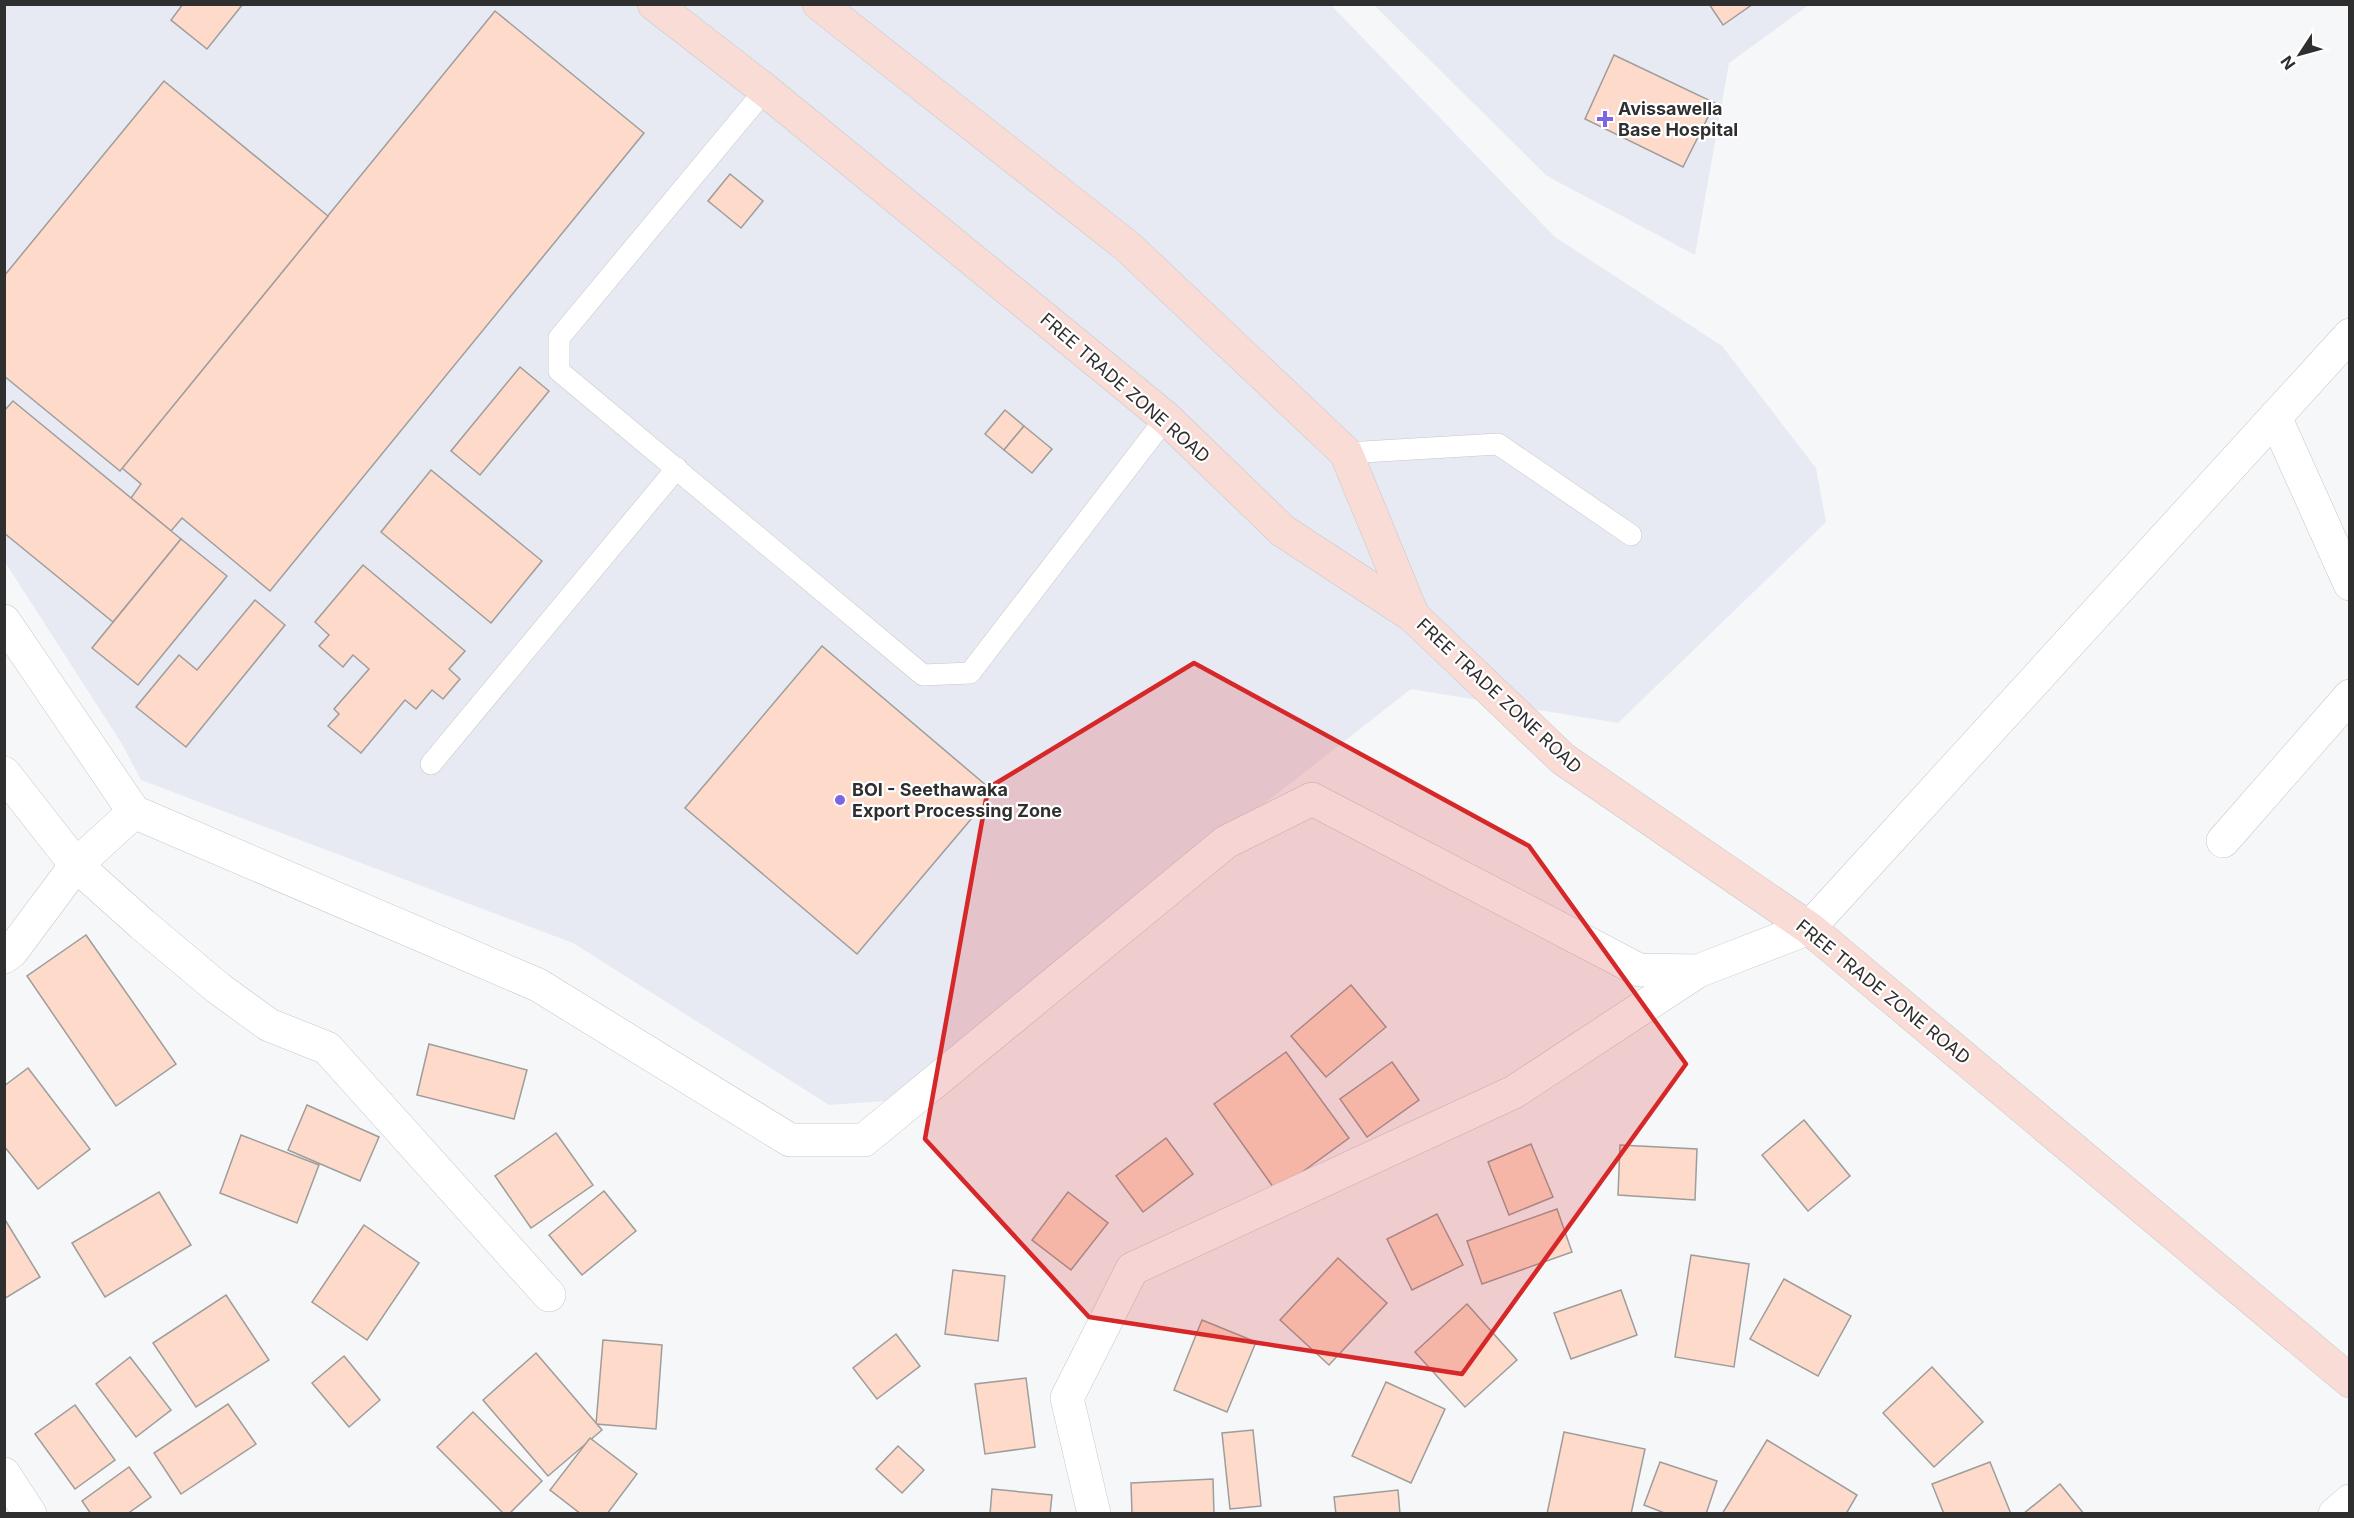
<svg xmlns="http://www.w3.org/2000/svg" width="2354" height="1518" viewBox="0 0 2354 1518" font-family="Inter,sans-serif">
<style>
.built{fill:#e8eaf3}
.building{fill:#fddac9;stroke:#9f9d9c;stroke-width:1.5}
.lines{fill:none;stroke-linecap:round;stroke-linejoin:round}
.lane-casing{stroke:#c6c7c8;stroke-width:22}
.street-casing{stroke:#c6c7c8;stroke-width:34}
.secondary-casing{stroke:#c6c7c8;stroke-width:34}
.lane{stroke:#fff;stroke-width:21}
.street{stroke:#fff;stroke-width:33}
.secondary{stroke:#fadcd6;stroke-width:33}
.marked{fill:#d62828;fill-opacity:0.2;stroke:#d62828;stroke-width:4.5;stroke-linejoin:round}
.poi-dot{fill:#7c66e1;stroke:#fff;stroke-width:2}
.labels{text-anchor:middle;stroke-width:4.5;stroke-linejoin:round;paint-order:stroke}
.poi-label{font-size:18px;font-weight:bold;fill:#2f2f30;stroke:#fff;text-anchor:start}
.street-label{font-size:18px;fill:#2f2f30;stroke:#fff}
</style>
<rect width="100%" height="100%" fill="#f6f7f9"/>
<g class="built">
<path d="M5 4 1331 5 1555 237 1722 346 1816 468 1826 522 1618 723 1411 689 885 1101 829 1105 573 943 141 780 122 744 5 562Z"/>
<path d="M1374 5H1809L1729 63 1695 255 1547 176Z"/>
</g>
<g class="building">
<path d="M183 4H243L207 49 171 20Z"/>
<path d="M1709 4H1753L1723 25Z"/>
<path d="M495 11 644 133 270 591 182 518 171 531 131 498 141 484 122 468Z"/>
<path d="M1614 55 1715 103 1683 167 1585 119Z"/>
<path d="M164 81 328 216 120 471 4 376V276Z"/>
<path d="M730 174 763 201 741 228 708 201Z"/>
<path d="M520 367 549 391 480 475 451 451Z"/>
<path d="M13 401 181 539 113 622 4 533V411Z"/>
<path d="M1005 410 1024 426 1004 450 985 434Z"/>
<path d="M1024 426 1052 449 1032 473 1004 450Z"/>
<path d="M431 470 542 561 491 623 381 532Z"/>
<path d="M181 539 227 576 138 685 92 648Z"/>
<path d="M363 565 465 651 449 669 460 679 443 699 432 690 416 709 405 700 361 753 328 726 339 714 334 709 369 669 353 655 343 667 319 646 329 635 315 622Z"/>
<path d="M255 600 285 625 186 747 136 707 179 655 197 670Z"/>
<path d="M822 646 994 792 857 954 685 808Z"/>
<path d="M86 935 176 1064 116 1106 27 976Z"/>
<path d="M1351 985 1386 1027 1326 1077 1291 1036Z"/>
<path d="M429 1044 527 1070 514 1119 417 1095Z"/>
<path d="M1286 1052 1349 1138 1276 1191 1214 1104Z"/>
<path d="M1392 1062 1419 1100 1367 1137 1340 1099Z"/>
<path d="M28 1068 90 1149 38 1189 4 1146V1086Z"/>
<path d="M307 1105 379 1137 360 1181 288 1150Z"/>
<path d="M1804 1120 1850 1176 1808 1211 1762 1155Z"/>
<path d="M556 1133 593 1185 531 1228 495 1176Z"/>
<path d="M241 1135 319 1165 297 1223 220 1193Z"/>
<path d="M1166 1138 1193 1174 1143 1212 1116 1176Z"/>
<path d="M1531 1144 1553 1197 1509 1215 1488 1162Z"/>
<path d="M1620 1145 1697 1149 1695 1200 1618 1195Z"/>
<path d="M604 1191 636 1231 582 1275 549 1235Z"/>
<path d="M159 1192 191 1245 105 1297 72 1243Z"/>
<path d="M1068 1192 1108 1223 1071 1270 1032 1240Z"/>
<path d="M1557 1209 1572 1252 1482 1284 1467 1241Z"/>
<path d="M1437 1214 1463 1265 1412 1290 1387 1239Z"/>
<path d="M4 1218 40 1277 4 1299Z"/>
<path d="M364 1225 419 1263 367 1340 312 1302Z"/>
<path d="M1691 1255 1749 1264 1734 1367 1675 1357Z"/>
<path d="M1338 1258 1387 1303 1329 1365 1280 1320Z"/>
<path d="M953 1270 1005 1276 998 1341 945 1334Z"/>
<path d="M1784 1279 1851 1316 1818 1376 1750 1339Z"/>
<path d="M1621 1290 1637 1335 1571 1359 1554 1313Z"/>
<path d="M226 1295 269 1360 196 1407 153 1343Z"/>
<path d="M1467 1304 1517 1360 1465 1407 1415 1352Z"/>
<path d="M1202 1320 1256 1342 1227 1412 1174 1390Z"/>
<path d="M896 1334 920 1366 877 1399 853 1368Z"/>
<path d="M603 1340 662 1345 656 1429 596 1424Z"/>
<path d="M536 1353 602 1430 548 1476 483 1400Z"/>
<path d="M344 1356 380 1400 349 1427 312 1383Z"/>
<path d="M130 1357 171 1410 136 1437 96 1384Z"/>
<path d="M1932 1367 1983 1422 1934 1467 1883 1413Z"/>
<path d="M1026 1378 1035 1447 985 1454 975 1384Z"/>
<path d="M1386 1382 1445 1409 1411 1483 1352 1456Z"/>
<path d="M228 1404 256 1444 181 1494 154 1453Z"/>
<path d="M75 1405 115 1460 75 1489 35 1434Z"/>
<path d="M473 1412 542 1481 509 1514H504L437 1447Z"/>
<path d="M1253 1430 1261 1506 1230 1509 1222 1433Z"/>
<path d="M1564 1432 1645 1449 1631 1514H1547Z"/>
<path d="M590 1438 637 1474 607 1514H581L550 1490Z"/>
<path d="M1767 1440 1857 1495 1846 1514H1722Z"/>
<path d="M898 1446 924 1470 902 1493 876 1469Z"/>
<path d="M1660 1462 1717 1481 1706 1514H1667L1644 1505Z"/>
<path d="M1990 1462 2011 1514H1944L1932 1484Z"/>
<path d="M129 1467 151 1497 127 1514H91L82 1501Z"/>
<path d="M1213 1479 1214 1514H1132L1131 1483Z"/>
<path d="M2060 1484 2084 1514H2023Z"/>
<path d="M992 1489 1052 1495 1050 1514H990Z"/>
<path d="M1398 1490 1400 1514H1336L1334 1497Z"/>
</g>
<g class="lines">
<g class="lane-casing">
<g id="lane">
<path d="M765 90 559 338V371L923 675 970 673 1166 418"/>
<path d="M1346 453 1498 444 1631 535"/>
<path d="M431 764 677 468"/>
</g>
</g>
<g class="street-casing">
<g id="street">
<path d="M2275 417 2350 584"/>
<path d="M4 621 134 812 538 985 790 1140H864L1226 842 1312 799 1639 970 1698 971 1809 928 2350 335"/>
<path d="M4 773 76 865 143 925 218 988 269 1025 327 1048 549 1295"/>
<path d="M2223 841 2350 696"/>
<path d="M4 957 12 951 76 865 134 812"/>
<path d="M4 1474 30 1514"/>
<path d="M1094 1514 1067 1398 1132 1269 1514 1092 1698 971"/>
<path d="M2335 1514 2350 1501"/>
</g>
</g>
<g class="secondary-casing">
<g id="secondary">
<path d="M654 4 765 90 1166 418 1283 531 1413 616 1563 759 1809 928 2350 1381"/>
<path d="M819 4 1127 246 1346 453 1413 616"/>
</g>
</g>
<use href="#lane" class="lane"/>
<use href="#street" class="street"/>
<use href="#secondary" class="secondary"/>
</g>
<path class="marked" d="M1194 663 1529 846 1686 1064 1462 1374 1089 1317 925 1139 988 788Z"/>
<g class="poi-dot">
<path d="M1602 110h6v6h6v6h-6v6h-6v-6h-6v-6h6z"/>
<circle cx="840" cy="800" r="6"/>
</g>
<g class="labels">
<g class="poi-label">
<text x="1618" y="115">Avissawella<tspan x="1618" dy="21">Base Hospital</tspan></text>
<text x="852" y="796">BOI - Seethawaka<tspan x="852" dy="21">Export Processing Zone</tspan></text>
</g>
<g class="street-label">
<text transform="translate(1125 388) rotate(41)" y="6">FREE TRADE ZONE ROAD</text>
<text transform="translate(1499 696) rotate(43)" y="6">FREE TRADE ZONE ROAD</text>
<text transform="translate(1883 992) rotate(39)" y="6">FREE TRADE ZONE ROAD</text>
</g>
</g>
<rect width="2354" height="1518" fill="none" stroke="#2f2f30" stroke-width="12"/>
<g transform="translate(2300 54) rotate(234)" stroke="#ffffff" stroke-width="4.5" paint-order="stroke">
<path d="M0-4.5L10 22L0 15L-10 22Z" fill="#2f2f30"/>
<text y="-9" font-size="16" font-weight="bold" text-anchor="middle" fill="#2f2f30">N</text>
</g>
</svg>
